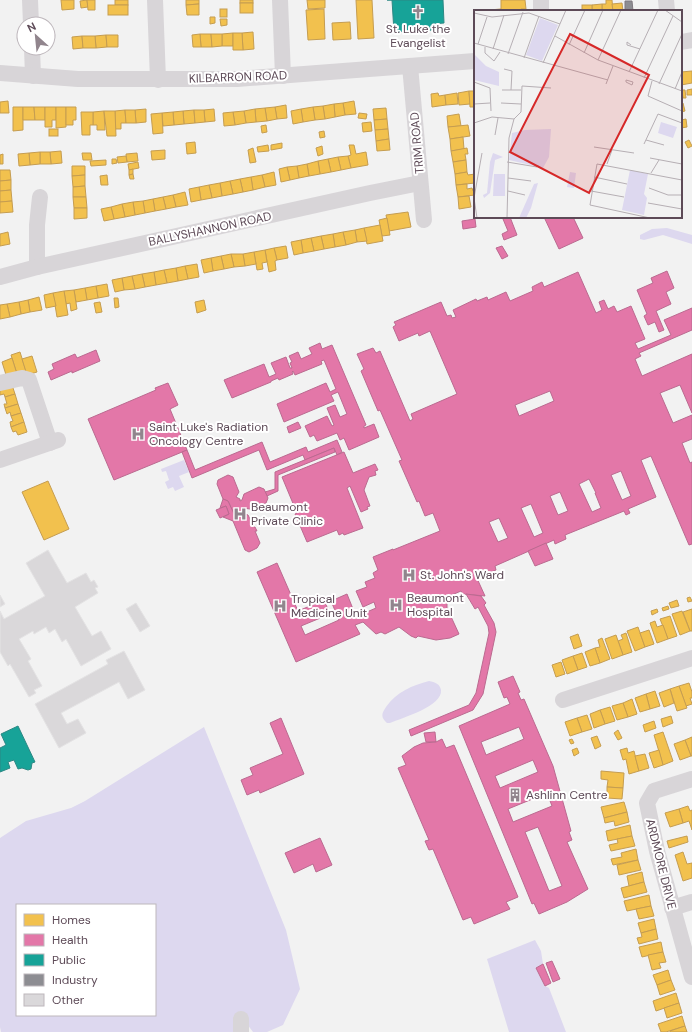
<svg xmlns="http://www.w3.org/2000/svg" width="692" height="1032" viewBox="0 0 692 1032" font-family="'DM Sans',sans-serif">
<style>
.green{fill:#ddd8ef;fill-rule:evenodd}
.homes{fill:#f2c14e;stroke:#c59d51}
.health{fill:#e377a8;stroke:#bb6a90;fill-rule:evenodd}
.public{fill:#17a398;stroke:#2c8884}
.industry{fill:#8d8d92;stroke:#7f7980}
.building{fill:#dad8da;stroke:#e4e3e4}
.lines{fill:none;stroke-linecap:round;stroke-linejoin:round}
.minor{stroke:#d8d5d8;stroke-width:16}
.labels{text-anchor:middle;stroke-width:4;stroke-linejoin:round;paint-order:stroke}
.poi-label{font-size:12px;fill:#5d4a57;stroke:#fff;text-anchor:start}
.street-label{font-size:12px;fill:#5d4a57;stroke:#fff}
.inset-road{fill:none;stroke:#b6afb4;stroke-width:1}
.view{fill:#d62828;fill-opacity:0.15;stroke:#d62828;stroke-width:2}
.inset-edge{fill:none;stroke:#5d4a57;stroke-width:2}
</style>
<rect width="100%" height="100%" fill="#f2f2f2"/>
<g class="green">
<path d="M667 228 692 235V244L663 235 644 240 640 239V235L652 229Z"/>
<path d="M184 460 189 472 179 476 184 487 175 491 173 487 168 489 165 482 169 480 166 471 162 472 161 469Z"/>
<path d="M429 681C435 682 440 684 441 690 443 706 402 718 390 723H387C380 717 382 713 386 707 396 692 413 685 429 681Z"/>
<path d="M204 727 286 930 300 989 283 1025 267 1032H253L247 1024 234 1032H1L0 1027V838L26 821 71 808 85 801ZM17 905H155V1015H17Z"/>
<path d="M535 940 541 951 543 964 536 968 545 986 549 988 566 1032H509L487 959Z"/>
</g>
<g class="homes">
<path d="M61 0H74V9L62 10Z"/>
<path d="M87 0 88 7 81 8 80 1Z"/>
<path d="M87 0H95V10H88Z"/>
<rect x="115" y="0" width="13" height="5"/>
<path d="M186 0H199V4L186 5Z"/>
<rect x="240" y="0" width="13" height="3"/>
<path d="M307 0H325V8L308 9Z"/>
<path d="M356 0H372L374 38 358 39Z"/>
<path d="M501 0H525L526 9H521V11H490L489 10 501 9Z"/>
<path d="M606 0H612L613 11H602V4H606Z"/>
<rect x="240" y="3" width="13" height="10"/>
<path d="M622 3 623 11H613L612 4Z"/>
<path d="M199 4V15H187L186 5Z"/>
<path d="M602 4V11H592V5Z"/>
<rect x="108" y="5" width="20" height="10"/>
<rect x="582" y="5" width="10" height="6"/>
<rect x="220" y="9" width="7" height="8"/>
<path d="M324 9 325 39 308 40 306 10Z"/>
<path d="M210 17H215V23L210 24Z"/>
<path d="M220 19H227V25L221 26Z"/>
<path d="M350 22 351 39 333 40 332 23Z"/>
<path d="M253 32 254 49 243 50 242 33Z"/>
<path d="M233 33V46H222V34Z"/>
<path d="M233 33H242L243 50H233Z"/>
<path d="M200 34H211L212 47H201Z"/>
<path d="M200 34 201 47H193L192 35Z"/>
<path d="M211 34H222V46L212 47Z"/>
<path d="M106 35 107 47 96 48 95 36Z"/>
<path d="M106 35H118V47H107Z"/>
<path d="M82 36 83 48 73 49 72 37Z"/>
<path d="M82 36H95L96 48H83Z"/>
<path d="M692 71V83L681 85V72Z"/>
<path d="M692 89V95H687V90Z"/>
<path d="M682 90H685L686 98H683Z"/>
<path d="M469 91 470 104 459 105 458 93Z"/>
<path d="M469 91H475V107H470Z"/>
<path d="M438 93 439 96 445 95 446 105 432 107 431 94Z"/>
<path d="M457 93 458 104 446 105 445 95Z"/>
<path d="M8 101 9 113H0V102Z"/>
<path d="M354 101 356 114 345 115 343 103Z"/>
<path d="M343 103 345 115 335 117 334 104Z"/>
<path d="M681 103H683L685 111 681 112Z"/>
<path d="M334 104 335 117 325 119 323 106Z"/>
<path d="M286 105 287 118 277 119 275 107Z"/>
<path d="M323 106 325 119 315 120 313 107Z"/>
<path d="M13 107H23V130L13 131Z"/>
<path d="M23 107H34L35 120H23Z"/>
<path d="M34 107H45V120H35Z"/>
<path d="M45 107H56V120H52V127H45Z"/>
<path d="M56 107H66V127L56 128Z"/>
<path d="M66 107H76V120H73V125H66Z"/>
<path d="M275 107 277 119 267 121 265 108Z"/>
<path d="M313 107 315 120 303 122 301 109Z"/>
<path d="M265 108 267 121 256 122 255 109Z"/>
<path d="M386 108 387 119 374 120 373 109Z"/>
<path d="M146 109V122L136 123 135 110Z"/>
<path d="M214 109 215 121 205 122 204 110Z"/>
<path d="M255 109 256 122 246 123 244 111Z"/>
<path d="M301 109 303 122 293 124 291 111Z"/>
<path d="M125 110 126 123H121V129H115V111Z"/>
<path d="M125 110H135L136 123H126Z"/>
<path d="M194 110 195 123 184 124 183 111Z"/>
<path d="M194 110H204L205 122 195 123Z"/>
<path d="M104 111 105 130H97V125H93V112Z"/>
<path d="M104 111H115L116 136H107Z"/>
<path d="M183 111 184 124 174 125 173 112Z"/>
<path d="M244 111 246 123 235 125 233 112Z"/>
<path d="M81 112H93V125H90V135H82Z"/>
<path d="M173 112 174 125 163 126 162 113Z"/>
<path d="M233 112 235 125 224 126 223 113Z"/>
<path d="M162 113 163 133 153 134 151 114Z"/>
<path d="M359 113 367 114 366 119 358 118Z"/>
<path d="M459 114 461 126 448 127 447 116Z"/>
<path d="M387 119 388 129 375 130 374 120Z"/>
<path d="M686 119 687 127 681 128V120Z"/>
<path d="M371 122 372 131 363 132 362 123Z"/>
<path d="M266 125 267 132 262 133 261 126Z"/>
<path d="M468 125 470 136 450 139 448 127Z"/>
<rect x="49" y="129" width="9" height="7"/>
<path d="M388 129 389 139 376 141 375 130Z"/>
<path d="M324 131 325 137 320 138 319 132Z"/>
<path d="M463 137 464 149 451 151 450 139Z"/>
<path d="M389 139 390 150 377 151 376 141Z"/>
<path d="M689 140 692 146 688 148 685 142Z"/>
<path d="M195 142 196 153 187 154 186 143Z"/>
<path d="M282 143V148L271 150V145Z"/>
<path d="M268 145 269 151 258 152 257 147Z"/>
<path d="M349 145H354L356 154 366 152 368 165 351 168 348 156 351 155Z"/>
<path d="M322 146 323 154 318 156 316 148Z"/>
<path d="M253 148 256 162 250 163 248 150Z"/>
<path d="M467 148 468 154H465L466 160 453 162 451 151Z"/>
<path d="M165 150V159L152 160 151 151Z"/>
<path d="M61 151 62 163 51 164 50 152Z"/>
<path d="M40 152H50L51 164H40Z"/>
<path d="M40 152V164L30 165 29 153Z"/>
<path d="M29 153 30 165 19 166 18 154Z"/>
<path d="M82 153H91L92 160H83Z"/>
<path d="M137 153 138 161 127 162 126 154Z"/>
<path d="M3 154V164H0V155Z"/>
<path d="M126 156 127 162 118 163 117 157Z"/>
<path d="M348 156 351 168 341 170 338 157Z"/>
<path d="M338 157 341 170 331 172 328 159Z"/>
<path d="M112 159H116L117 163 112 164Z"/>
<path d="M328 159 331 172 320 174 318 161Z"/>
<path d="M106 160V165L91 166 90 161Z"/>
<path d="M466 160 467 172 455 174 453 162Z"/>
<path d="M318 161 320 174 309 176 307 164Z"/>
<path d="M138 162 139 168 129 170 128 164Z"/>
<path d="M307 164 309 176 299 178 297 166Z"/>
<path d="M72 166H85V175L72 176Z"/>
<path d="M297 166 299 178 290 180 287 167Z"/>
<path d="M287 167 290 180 281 182 279 169Z"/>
<path d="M133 169V174L129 175V170Z"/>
<path d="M0 170H10L11 180 0 181Z"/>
<path d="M274 172 276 185 265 187 262 175Z"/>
<path d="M467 172 468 175 475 174V183L456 185 455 174Z"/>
<path d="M133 174 134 179H130L129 175Z"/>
<path d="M85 175V186L73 187 72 176Z"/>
<path d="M107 175 108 185H101L100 176Z"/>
<path d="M262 175 265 187 253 190 251 177Z"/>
<path d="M251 177 253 190 243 192 240 179Z"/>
<path d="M240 179 243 192 233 194 230 181Z"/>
<path d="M11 180V190L0 191V181Z"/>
<path d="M230 181 233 194 222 196 220 183Z"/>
<path d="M220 183 222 196 212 198 209 185Z"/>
<path d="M467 184V189L472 188 473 191H475V195L458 197 456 185Z"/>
<path d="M209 185 212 198 201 200 199 187Z"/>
<path d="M85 186 86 197H73V187Z"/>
<path d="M199 187 201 200 191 202 189 189Z"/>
<path d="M11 190 12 201 0 202V191Z"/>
<path d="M185 192 188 205 176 207 173 195Z"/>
<path d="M173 195 176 207 166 209 163 197Z"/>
<path d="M469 196 471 207 459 209 458 197Z"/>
<path d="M73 197H86L87 208H74Z"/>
<path d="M163 197 166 209 155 211 153 199Z"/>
<path d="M153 199 155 211 145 213 143 201Z"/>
<path d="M12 201 13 212 0 213V202Z"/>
<path d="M143 201 145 213 135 215 133 202Z"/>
<path d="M133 202 135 215 125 217 122 204Z"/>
<path d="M122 204 125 217 114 219 111 207Z"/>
<path d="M111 207 114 219 104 221 101 209Z"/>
<path d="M74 208H87V218L74 219Z"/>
<path d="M408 212 411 227 389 231 386 215Z"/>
<path d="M387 218 390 235 382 236 379 220Z"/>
<path d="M380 225 383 241 367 244 364 228Z"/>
<path d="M364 228 367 241 357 242 355 230Z"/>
<path d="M355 230 357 242 346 245 343 232Z"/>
<path d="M8 232 10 244 0 246V234Z"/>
<path d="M343 232 346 245 335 247 333 234Z"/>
<path d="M333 234 335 247 324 249 321 236Z"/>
<path d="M321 236 324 249 314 251 311 238Z"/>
<path d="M311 238 314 251 303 253 301 240Z"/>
<path d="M301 240 303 253 294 255 291 242Z"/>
<path d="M286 246 288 258 277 260 274 248Z"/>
<path d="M274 248 277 260 275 261 276 270 269 272 265 250Z"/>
<path d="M265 250 267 262 262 263 263 269 257 270 254 252Z"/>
<path d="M254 252 256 264 245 266 243 254Z"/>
<path d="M231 254H243L245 266 234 267Z"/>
<path d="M231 254 234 267 224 269 221 256Z"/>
<path d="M221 256 224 269 213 271 211 258Z"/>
<path d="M211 258 213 271 204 273 201 260Z"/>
<path d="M197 264 199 277 188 279 185 266Z"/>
<path d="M185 266 188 279 178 281 176 268Z"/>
<path d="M176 268 178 281 167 283 164 270Z"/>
<path d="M164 270 167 283 156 285 154 272Z"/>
<path d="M154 272 156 285 145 287 142 274Z"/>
<path d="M142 274 145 287 135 289 132 276Z"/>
<path d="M132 276 135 289 124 290 122 278Z"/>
<path d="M122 278 124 290 115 292 112 280Z"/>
<path d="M107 284 109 296 98 298 96 286Z"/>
<path d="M96 286 98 298 87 300 85 288Z"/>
<path d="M85 288 87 300 76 302 74 290Z"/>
<path d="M74 290 77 309 71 311 70 303 66 304 64 291Z"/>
<path d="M64 291 68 315 57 317 53 293Z"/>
<path d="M53 293 56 306 46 308 44 295Z"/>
<path d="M39 297 42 310 30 312 28 300Z"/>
<path d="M114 298H118L119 307 115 308Z"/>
<path d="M28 300 30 312 21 314 19 302Z"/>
<path d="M204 300 206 310 197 313 195 302Z"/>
<path d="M19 302 21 314 10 317 7 304Z"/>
<path d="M100 302 102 312 96 313 94 303Z"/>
<path d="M7 304 10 317 0 319V305Z"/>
<path d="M20 352 26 371 17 374 11 355Z"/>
<path d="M32 356 37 372 27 375 22 359Z"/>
<path d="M12 358 17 374 7 378 2 362Z"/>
<path d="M12 385 15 394 5 397 4 394 0 395V389Z"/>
<path d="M15 394 18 404 5 408 4 404H7L5 397Z"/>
<path d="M18 404 21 413 11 416 10 412 7 414 5 408Z"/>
<path d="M21 413 24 422 11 427 10 422 13 421 11 416Z"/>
<path d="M24 422 27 432 18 435 16 431 13 432 11 427Z"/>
<path d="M48 481 69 529 44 540 22 492Z"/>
<path d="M690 597 692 601 688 602 687 598Z"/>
<path d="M677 600 679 606 671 608 669 603Z"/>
<path d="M668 606 669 609 663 611 662 608Z"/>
<path d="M657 609 658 612 652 615 651 611Z"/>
<path d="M692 609V631H690L683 612Z"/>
<path d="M682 611 690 631 680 635 672 614Z"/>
<path d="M670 616 677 636 668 639 660 619Z"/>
<path d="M655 621 657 627 663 625 668 639 657 643 650 623Z"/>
<path d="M638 627 645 647 635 651 627 631Z"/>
<path d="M649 630 654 644 645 647 640 633Z"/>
<path d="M626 633 632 652 623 655 618 641 623 639 621 635Z"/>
<path d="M578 634 582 646 574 649 570 637Z"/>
<path d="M616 635 623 655 612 659 605 639Z"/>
<path d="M602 638 610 659 600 663 595 648 600 647 598 640Z"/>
<path d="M595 648 600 663 590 666 585 652Z"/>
<path d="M582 653 587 667 578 670 573 656Z"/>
<path d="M573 656 578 670 567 674 562 660Z"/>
<path d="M561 662 565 674 556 677 552 665Z"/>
<path d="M689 683 692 692V698H690L692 704 686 706 679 686Z"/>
<path d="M679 686 687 708 677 711 670 689Z"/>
<path d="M670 689 674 703 664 707 659 693Z"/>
<path d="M655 691 660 706 650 709 646 694Z"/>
<path d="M646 694 650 709 640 712 635 698Z"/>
<path d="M632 699 637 714 628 717 623 703Z"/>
<path d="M623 703 628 717 617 720 612 706Z"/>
<path d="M610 707 615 721 605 724 600 710Z"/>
<path d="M600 710 605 724 594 728 590 714Z"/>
<path d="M587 715 592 729 582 732 577 718Z"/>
<path d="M671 716 673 723 663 727 661 719Z"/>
<path d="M577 718 582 732 570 736 565 722Z"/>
<path d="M654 721 656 728 645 732 643 725Z"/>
<path d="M618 730 622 738 618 740 614 733Z"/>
<path d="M663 732 673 761 663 765 654 735Z"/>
<path d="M597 736 601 746 595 749 591 738Z"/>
<path d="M692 737V756H691L685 740Z"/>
<path d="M572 739 574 743 571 744 569 740Z"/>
<path d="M685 740 691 756 680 760 674 744Z"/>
<path d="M577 748 579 753 574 756 572 750Z"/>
<path d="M627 748 628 753 634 751 639 771 629 774 626 759 623 760 620 750Z"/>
<path d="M659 750 663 765 654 768 649 753Z"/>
<path d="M645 754 649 768 639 771 635 756Z"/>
<path d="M601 771 624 773 623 788 607 787 608 780 601 779Z"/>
<path d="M607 787 623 788 622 799 607 798Z"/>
<path d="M624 802 627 812 604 818 601 807Z"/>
<path d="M688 806 690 811 692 810V830L689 821 683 823 679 809Z"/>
<path d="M679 809 683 823 670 827 665 813Z"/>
<path d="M627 812 629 822 615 826 614 821 605 823 604 818Z"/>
<path d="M630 825 632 836 608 841 606 831Z"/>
<path d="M632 836 635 846 611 851 609 845 618 843 617 839Z"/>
<path d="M687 836 688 842 669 848 667 841Z"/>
<path d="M636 849 638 860 613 865 611 859 622 857 621 853Z"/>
<path d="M683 852 687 864 692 863V878L683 881 675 855Z"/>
<path d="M638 860 641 870 619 875 617 865Z"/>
<path d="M642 872 644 882 629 886 627 876Z"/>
<path d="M644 882 647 892 624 898 621 888Z"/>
<path d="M649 895 651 906 627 911 624 901Z"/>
<path d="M651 906 654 916 639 919 636 909Z"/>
<path d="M654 919 656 929 641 933 638 923Z"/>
<path d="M656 929 658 939 639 944 637 938 642 937 641 933Z"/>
<path d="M661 942 663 952 642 957 639 947Z"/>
<path d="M663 952 666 962 659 963 661 968 652 970 648 955Z"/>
<path d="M668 970 671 980 657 985 653 975Z"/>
<path d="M671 980 675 990 660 995 657 985Z"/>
<path d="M676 993 679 1003 656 1011 653 1001Z"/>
<path d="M679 1003 682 1013 667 1018 664 1008Z"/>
<path d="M682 1016 685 1026 666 1032H661L658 1024Z"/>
<path d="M685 1026 687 1032H670V1031Z"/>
</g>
<g class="health">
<path d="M508 217H510L517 235 504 240 502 234 508 231 503 219Z"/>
<path d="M544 217H573L583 238 559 249Z"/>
<path d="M475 219 476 227 463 229 462 221Z"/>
<path d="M502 246 508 256 502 259 496 248Z"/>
<path d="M667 271 674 288 666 292 671 304 656 311 664 330 659 332 655 322 648 325 644 316 647 314 637 290 653 283 651 278Z"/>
<path d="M578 272 596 313 602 310 599 302 604 300 608 309 614 306 617 312 631 306 645 339 635 343 638 349 671 335 664 320 692 308V330L639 353 641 356 635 359 642 376 692 354V413L680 385 660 393 673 423 692 415V439L682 443 690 463 692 462V544L689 545 651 456 641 460 656 497 628 509 630 513 626 515 624 511 565 535 566 539 555 544 554 540 495 566 496 570 486 574 484 571 475 574 485 596 463 594 461 591 447 597V608L459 634 450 638 436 640 418 636 416 638 411 636 399 627 385 634 381 632 376 634 363 622 355 625 360 634 296 662 257 572 277 563 298 611 324 600 330 614 301 626 305 635 339 620 331 601 347 594 355 614 352 615 353 618 376 608 374 602 363 607 356 591 367 587 365 582 375 578 373 573 378 570 373 557 393 549V550L440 531 433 513 425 516 419 501 417 502 399 461 402 460 380 410 378 411 361 371 364 369 357 354 373 348 376 353 380 351 410 421 413 419 411 414 457 394 430 331 419 336 418 333 399 341 393 327 396 325 394 322 441 302 447 316 451 315 452 318 456 317 453 310 476 299 477 301 487 297 488 300 506 292 510 301 533 291 532 287 542 282 544 287ZM550 391 554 401 519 416 515 405ZM621 471 631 496 622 500 611 475ZM589 479 596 493H595L601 508 592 512 579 484ZM560 492 568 511 558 515 550 496ZM531 504 543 533 534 537 521 508ZM499 518 508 538 498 542 489 522Z"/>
<path d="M320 343 322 349 332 345 366 425 364 426V428L374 424 379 437 349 450 344 438 340 440 337 433 317 441 314 435 310 437 305 426 327 416 332 426 334 425 327 408 335 405 340 417 347 414 338 392 331 395 334 401 284 422 277 404 326 383 330 392 336 389 324 360 321 361 322 364 295 375 293 371 292 372 293 374 279 380 278 378 271 381V382L232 398 224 380 264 364 269 377 276 374 271 363 286 357 290 368H292L290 363 292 362 289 356 298 352 301 359 312 354 309 348Z"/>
<path d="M96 350 100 361 72 373V371L51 380 48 372 54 369 52 364 75 354 77 358Z"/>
<path d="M168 383 178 405 170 409 187 450 114 480 88 419 156 390 155 388Z"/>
<path d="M298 422 301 428 289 433 287 427Z"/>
<path d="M337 440 342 452 337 455 334 448 305 460 303 455 267 470 259 450 192 478 182 452 187 450 195 470 262 442 270 462 306 447 308 452Z"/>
<path d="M334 448 335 452 278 475V491L267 496 265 492 275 489V472Z"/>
<path d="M344 452 353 473 375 464 378 470 375 471 376 475 369 477 364 490 370 506 367 507 368 509 361 512 350 486 347 488 363 528 344 535 343 533 339 535 337 530 307 542 295 514 297 513 282 477Z"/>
<path d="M228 475 233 477 239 492 236 497 240 499V501L242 500 244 494 259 487 264 489 268 498 266 503 250 509 243 508V513L248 515 254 527H255L257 531H255L260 543 257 548 249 552 245 550 233 521 235 516 228 501 223 499 217 484 218 480Z"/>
<path d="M223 499 228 501 235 516 233 521 223 517 229 514 226 506 220 508Z"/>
<path d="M226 506 229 514 220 518 216 510Z"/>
<path d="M546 543 553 559 535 566 528 551Z"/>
<path d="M466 594 481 596 486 603 484 605 494 623 496 632 483 694 473 710 411 736 409 730 469 705 476 693 489 633 488 626 478 607 475 609Z"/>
<path d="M513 676 520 692 518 693 521 700 524 699 553 766 571 831 569 832 572 840 567 842 588 889 567 902 539 914 534 903 532 904 459 726 510 704 507 697 504 698 498 682ZM519 727 524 739 486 755 481 742ZM533 760 538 772 500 788 495 776ZM547 793 552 806 513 822 508 809ZM538 827 562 886 549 891 525 832Z"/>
<path d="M281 718 304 774 260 793 259 790 247 795 241 780 253 775 250 768 283 754 270 723Z"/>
<path d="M435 732 436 742H426L424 733Z"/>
<path d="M442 739 446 748 454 745 518 897 506 902 510 909 474 924 471 917 463 920 433 849 429 850 425 841 429 840 398 768 406 765 402 756 414 747 423 743 436 742Z"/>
<path d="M320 838 332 865 316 872 313 864 294 873 285 853Z"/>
<path d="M552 961 560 979 553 982 546 963Z"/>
<path d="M543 964 551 983 545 986 536 968Z"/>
</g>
<g class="public">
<path d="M387 0H443L444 23 432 24 433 30 394 32 392 0Z"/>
<path d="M18 726 35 762 32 763 31 769 28 770 22 768 18 769 14 760 8 762 10 768 0 772V748L6 745 1 734Z"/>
</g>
<path class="industry" d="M625 1H632L633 11H625Z"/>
<g class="building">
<path d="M48 550 67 583 86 573 91 582 94 580 98 587 95 588 98 593 75 607 92 636 101 631 111 649 81 666 66 639 62 642 55 629 49 633 46 627 34 634 33 631 19 639 31 659 28 661 42 686 34 690 36 693 29 697 10 664 8 666 0 652V611L4 619 45 596 26 563Z"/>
<path d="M0 595 5 604 0 607Z"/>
<path d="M136 603 150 626 140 632 126 609Z"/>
<path d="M124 651 145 690 128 699 119 682 61 713 67 724 78 719 86 733 59 748 35 704 108 664 106 660Z"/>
</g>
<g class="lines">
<g class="minor">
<path d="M30 0 31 24"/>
<path d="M155 0 158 80"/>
<path d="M280 0 283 76"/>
<path d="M541 0V11"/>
<path d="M666 0 667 11"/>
<path d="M681 42 692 40"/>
<path d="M32 48 33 76"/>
<path d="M410 66 424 220"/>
<path d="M0 73 78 79H237L475 61"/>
<path d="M37 267V225L40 197"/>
<path d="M0 277 37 267 370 193 420 183"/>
<path d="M0 383 22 378 29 380 50 443"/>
<path d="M0 460 58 440"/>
<path d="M563 700 692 658"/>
<path d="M692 779 654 791 647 803 657 851 692 977"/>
<path d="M672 908 692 902"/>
<path d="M241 1019V1032"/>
</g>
</g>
<defs>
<g id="church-bare" transform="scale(1.08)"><path d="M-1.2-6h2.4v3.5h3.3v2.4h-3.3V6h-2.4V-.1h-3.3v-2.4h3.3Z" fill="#91858d" stroke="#fff" stroke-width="2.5" paint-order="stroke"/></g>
<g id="hospital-bare" transform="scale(1.08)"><path d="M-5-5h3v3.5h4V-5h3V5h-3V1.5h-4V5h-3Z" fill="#91858d" stroke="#fff" stroke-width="2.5" paint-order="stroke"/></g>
<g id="building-bare" transform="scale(1.08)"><path d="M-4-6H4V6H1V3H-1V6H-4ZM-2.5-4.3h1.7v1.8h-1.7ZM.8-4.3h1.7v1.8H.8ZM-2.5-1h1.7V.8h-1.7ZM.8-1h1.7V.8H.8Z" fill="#91858d" stroke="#fff" stroke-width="2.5" paint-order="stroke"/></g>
</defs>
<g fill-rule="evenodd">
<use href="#church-bare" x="418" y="12"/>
<use href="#hospital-bare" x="138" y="434"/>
<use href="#hospital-bare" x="240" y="514"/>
<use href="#hospital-bare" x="409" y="575"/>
<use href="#hospital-bare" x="396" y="605"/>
<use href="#hospital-bare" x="280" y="606"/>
<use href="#building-bare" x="515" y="795"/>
</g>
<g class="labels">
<g class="poi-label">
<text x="418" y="33" text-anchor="middle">St. Luke the<tspan x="418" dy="14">Evangelist</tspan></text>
<text x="149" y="431">Saint Luke's Radiation<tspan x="149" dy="14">Oncology Centre</tspan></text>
<text x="251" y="511">Beaumont<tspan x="251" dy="14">Private Clinic</tspan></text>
<text x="420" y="579">St. John's Ward</text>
<text x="407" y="602">Beaumont<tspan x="407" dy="14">Hospital</tspan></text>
<text x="291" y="603">Tropical<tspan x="291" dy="14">Medicine Unit</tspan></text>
<text x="526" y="799">Ashlinn Centre</text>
</g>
<g class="street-label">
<text transform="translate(238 77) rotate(-2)" y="4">KILBARRON ROAD</text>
<text transform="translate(417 143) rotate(-95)" y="4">TRIM ROAD</text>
<text transform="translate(210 229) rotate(-12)" y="4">BALLYSHANNON ROAD</text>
<text transform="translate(661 864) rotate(76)" y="4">ARDMORE DRIVE</text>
</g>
</g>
<g transform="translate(474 10)">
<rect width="208" height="208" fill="#f2f2f2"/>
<path d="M66 8 84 15 68 51 52 45ZM0 44 12 56 25 62V76L0 70ZM187 112 203 117 199 128 184 123ZM77 119 75 147 69 158 35 150 38 123 51 120ZM19 143 29 147 21 150 16 183 10 188 9 185 13 183 16 152ZM156 160 174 164 170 184 173 188 170 205 148 200ZM96 162 102 163 100 178 93 177ZM20 164H31V186H19ZM64 173 57 198 52 208H45L60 174Z" fill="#ddd8ef"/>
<path class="inset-road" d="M191 0 208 12M0 3 18 7 55 3 86 14M81 26 124 50 208 81M0 33 134 70M4 34 13 7M95 35 111 0M157 35 153 32V35L166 39M11 37V43L20 51 26 42M19 39 30 5M110 43 129 0M34 44 49 2M50 48 65 6M124 50 147 0M69 53 92 0M30 59 38 61 37 80M155 62 184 0M170 68 199 6M152 70 159 72 158 75 152 72ZM178 71 174 86 208 101M0 72 16 78 17 101M132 74 139 56M185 74 208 24M201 79 208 62M28 80H47M27 93 47 94M0 94 16 93M0 113 18 107 40 109M21 125 24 108M172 130 190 135M170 134 184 104 208 113M120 137 160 143M176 148 208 154M33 152 63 157 64 155M133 154 138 140M177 163 185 150M120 167 153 174M34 168 57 171M175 178 194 185H208M34 181 51 185M117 181 150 187M174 193 208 199M3 208 0 188 8 143M33 208 35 128 40 109 47 102 48 76 77 78M176 208 116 195 123 154 208 170"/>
<path class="view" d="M96 24 175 65 115 183 36 142Z"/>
<rect width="208" height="208" class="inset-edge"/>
</g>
<rect x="16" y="904" width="140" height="112" fill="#ffffff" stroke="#beb7bc"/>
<rect x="24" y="914" width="20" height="12" fill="#f2c14e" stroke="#beb7bc"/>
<text x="52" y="924" font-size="12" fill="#5d4a57">Homes</text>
<rect x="24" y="934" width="20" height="12" fill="#e377a8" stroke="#beb7bc"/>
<text x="52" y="944" font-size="12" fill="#5d4a57">Health</text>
<rect x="24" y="954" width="20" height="12" fill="#17a398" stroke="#beb7bc"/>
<text x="52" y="964" font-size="12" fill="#5d4a57">Public</text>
<rect x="24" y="974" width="20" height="12" fill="#8d8d92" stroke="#beb7bc"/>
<text x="52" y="984" font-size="12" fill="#5d4a57">Industry</text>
<rect x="24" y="994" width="20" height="12" fill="#dad8da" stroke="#beb7bc"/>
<text x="52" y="1004" font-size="12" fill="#5d4a57">Other</text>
<g transform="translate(36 36) rotate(333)"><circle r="19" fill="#ffffff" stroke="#beb7bc"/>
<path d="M0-3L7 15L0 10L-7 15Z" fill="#91858d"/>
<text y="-6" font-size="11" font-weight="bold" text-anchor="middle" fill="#5d4a57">N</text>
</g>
</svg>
